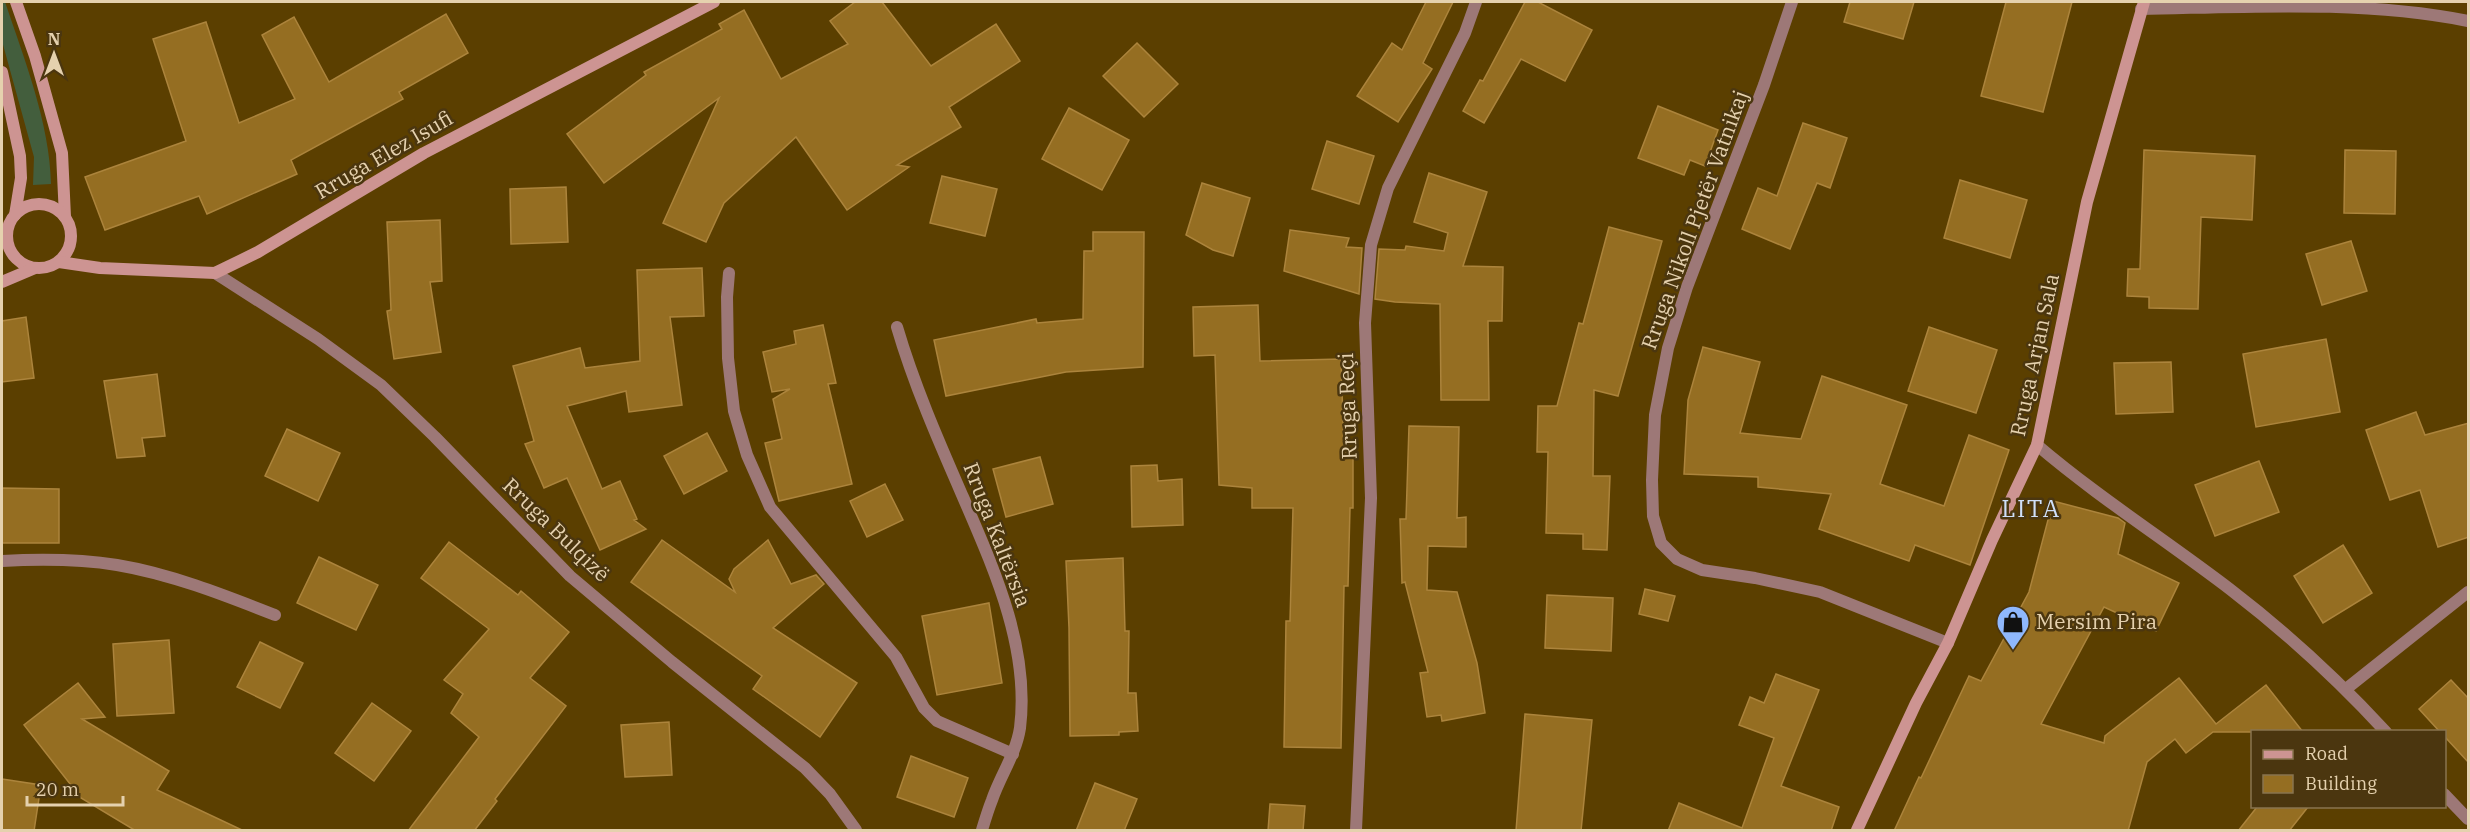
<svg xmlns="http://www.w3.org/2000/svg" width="2470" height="832" viewBox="0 0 2470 832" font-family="'IBM Plex Serif',serif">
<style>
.green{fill:#435e3d}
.building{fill:#956e22;stroke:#ac843c;stroke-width:1.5}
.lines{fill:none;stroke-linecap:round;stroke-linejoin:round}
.street{stroke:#9d7877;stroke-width:12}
.secondary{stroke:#cd9492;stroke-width:12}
.labels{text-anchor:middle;stroke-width:5;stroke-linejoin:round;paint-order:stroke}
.street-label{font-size:21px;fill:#e5d1ae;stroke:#4b360f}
.poi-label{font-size:21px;fill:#e5d1ae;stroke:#4b360f;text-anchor:start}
.quarter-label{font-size:24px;letter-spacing:1.5px;fill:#cfdff9;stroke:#4b360f}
</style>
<rect width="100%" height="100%" fill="#5b3f00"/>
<path class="green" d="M2 2H5C24 58 50 124 51 184L33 185 34 157 2 41Z"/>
<g class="building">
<path d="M855 2H882L931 66 996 24 1020 61 949 107 961 127 897 165 909 167 847 210 796 137 724 203 706 242 663 223 719 98 604 183 567 134 646 75 644 72 722 29 719 24 744 10 781 79 848 44 830 21Z"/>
<path d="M1426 2H1453L1423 63 1432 69 1398 122 1357 96 1392 43 1402 50Z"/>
<path d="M1525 2H1538L1592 30 1565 81 1521 59 1484 123 1463 111 1480 80 1483 81Z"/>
<path d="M1850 2H1914L1903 39 1844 22Z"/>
<path d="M2006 2H2072L2043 112 1981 96Z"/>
<path d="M446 14 468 53 399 92 403 99 291 160 297 174 207 214 199 196 105 230 85 177 186 141 153 39 206 22 239 123 295 99 262 35 294 17 329 82Z"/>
<path d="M1137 43 1178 84 1144 117 1103 76Z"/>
<path d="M1658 106 1718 130 1705 166 1690 160 1684 175 1638 158Z"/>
<path d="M1069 108 1129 140 1102 190 1042 159Z"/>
<path d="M1803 123 1847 138 1830 188 1817 183 1790 249 1742 229 1758 188 1777 196Z"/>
<path d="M1327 141 1374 156 1359 204 1312 189Z"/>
<path d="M2144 150 2255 156 2252 220 2201 217 2198 309 2149 308V297L2127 296 2128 269H2140Z"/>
<path d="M2345 150 2396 151 2395 214 2344 213Z"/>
<path d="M1429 173 1487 192 1463 266 1503 267 1502 321H1488L1489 400H1441L1440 304 1395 302 1375 299 1379 249 1405 250 1406 246 1444 251 1448 233 1414 222Z"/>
<path d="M942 176 997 189 985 236 930 223Z"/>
<path d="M1960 180 2027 200 2010 258 1944 238Z"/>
<path d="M1202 183 1250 198 1233 256 1213 250 1186 235Z"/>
<path d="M566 187 568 242 511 244 510 189Z"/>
<path d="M440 220 442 281 430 282 441 352 394 359 387 311 391 310 387 222Z"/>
<path d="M1609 227 1662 241 1618 396 1594 390 1593 476H1610L1607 550 1583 549V534L1546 533 1548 452H1537L1538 406H1557L1579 323 1583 324Z"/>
<path d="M1290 230 1349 238 1346 247 1362 248 1359 294 1284 271Z"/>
<path d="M1093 232H1144L1143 367 1066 372 946 396 934 340 1036 319 1037 323 1083 319 1084 251H1093Z"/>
<path d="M2351 241 2367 291 2322 305 2306 254Z"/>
<path d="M702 268 704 316 670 317 682 405 629 412 626 391 567 406 602 489 620 481 637 519 634 520 646 529 600 550 567 478 544 488 525 444 534 441 513 366 580 348 585 368 640 361 637 270Z"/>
<path d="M1258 305 1260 361 1341 359 1344 453H1353V508H1350L1348 586H1344L1341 748 1284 747 1286 621H1290L1293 508H1252V488L1219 485 1215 355 1194 356 1193 307Z"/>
<path d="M26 317 34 378 2 382V321Z"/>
<path d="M823 325 836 383 828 384 852 484 779 501 765 443 782 439 773 399 790 389 772 392 763 352 796 344 794 331Z"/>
<path d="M1929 327 1997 350 1976 413 1908 391Z"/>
<path d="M2326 339 2340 412 2256 427 2243 354Z"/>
<path d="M1703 347 1760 362 1740 433 1801 439 1822 376 1907 405 1880 484 1944 506 1969 435 2009 450 1970 565 1915 545 1909 561 1819 529 1831 494 1758 487V477L1684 474 1688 400Z"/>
<path d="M2171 362 2173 412 2116 414 2114 363Z"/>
<path d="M157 374 165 436 142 438 145 456 117 458 104 381Z"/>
<path d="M2416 412 2425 435 2469 423V537L2438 547 2420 490 2390 500 2366 430Z"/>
<path d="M1409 426 1459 427 1457 518 1466 517V547L1428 546 1427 590 1457 592 1477 663 1485 713 1442 721 1441 715 1427 717 1420 673 1428 672 1405 582 1402 583 1400 519H1406Z"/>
<path d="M287 429 340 453 318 501 265 476Z"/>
<path d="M707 433 727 471 684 494 664 456Z"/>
<path d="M1040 457 1053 504 1006 517 993 469Z"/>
<path d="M2259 461 2279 512 2215 536 2195 485Z"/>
<path d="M1157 465 1158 481 1182 479 1183 525 1132 527 1131 466Z"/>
<path d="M885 484 903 520 867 537 850 501Z"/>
<path d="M2 488 59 489V543H2Z"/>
<path d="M2053 501 2118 518 2125 523 2118 554 2179 583 2156 631 2104 607 2041 724 2104 743 2105 736 2179 678 2216 724 2266 685 2303 732H2213L2186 753 2175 739 2147 762 2128 831H1894L1919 777 1921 778 1969 676 1981 681 2029 592Z"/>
<path d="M662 540 735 592 729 579 734 569 768 540 791 584 816 575 824 584 773 628 857 683 820 737 753 689 762 676 631 582Z"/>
<path d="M449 542 518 595 521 591 569 632 530 678 566 706 495 799 497 801 474 831H408L479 737 451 713 463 694 444 680 489 629 421 578Z"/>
<path d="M2343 545 2372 593 2323 623 2294 576Z"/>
<path d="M319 557 378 585 356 630 297 603Z"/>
<path d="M1123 558 1125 631H1129L1128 693H1136L1138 731 1119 732V735L1070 736 1069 628 1066 561Z"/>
<path d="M1645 589 1675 596 1668 621 1639 614Z"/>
<path d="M1547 595 1613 598 1611 651 1545 648Z"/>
<path d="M989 603 1002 683 937 695 922 616Z"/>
<path d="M169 640 174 713 117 716 113 644Z"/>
<path d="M260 642 303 663 280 708 237 687Z"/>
<path d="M1776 674 1819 690 1781 786 1839 807 1831 831H1668L1679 803 1742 828 1774 738 1739 725 1750 697 1764 703Z"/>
<path d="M2451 680 2469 699V763L2445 737V732H2440L2419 709Z"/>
<path d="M78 683 105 717 82 719 169 771 157 790 244 831H136L81 798 24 725Z"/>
<path d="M372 703 411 731 374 781 335 753Z"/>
<path d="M1525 714 1592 720 1581 831H1516Z"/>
<path d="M669 722 672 775 625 777 621 725Z"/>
<path d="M911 756 968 778 954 817 897 797Z"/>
<path d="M2 779 41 785 34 831H2Z"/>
<path d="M1095 783 1137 799 1124 831H1076Z"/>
<path d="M1270 804 1305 806 1303 831H1268Z"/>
<path d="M2257 807H2308L2289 831H2238Z"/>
</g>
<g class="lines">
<g class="street">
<path d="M1792 2 1764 85 1687 287 1668 348 1655 415 1652 480 1653 516 1661 543 1677 559 1702 570 1755 578 1820 592 1948 643"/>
<path d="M2141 9C2250 7 2361 0 2468 21"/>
<path d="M215 273 318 339 381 385 435 437 570 576 672 662 805 768 830 794 856 830"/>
<path d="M729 273 727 297 728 358 734 411 747 455 770 507 896 657 924 708 937 721 1013 754"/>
<path d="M897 327C914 385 939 442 963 497 994 569 1030 648 1020 728 1016 754 1000 776 992 800 988 810 985 820 982 830"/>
<path d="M2037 445C2098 497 2167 541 2231 590 2287 633 2338 680 2386 732"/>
<path d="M2 561C39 559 79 559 117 565 171 574 224 595 275 615"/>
<path d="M2346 689 2468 592"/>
<path d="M2444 794 2468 819"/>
<path d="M1356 830 1371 498 1365 323 1371 245 1388 188 1465 33 1476 2"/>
</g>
<g class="secondary">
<path d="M16 2 35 56 62 153 65 217"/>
<path d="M2 72 20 156 21 178 15 215"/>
<circle cx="39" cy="236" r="32"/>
<path d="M59 262 100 268 215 273 258 252 424 153 714 2"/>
<path d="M2 282 35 268"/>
<path d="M1857 830 1916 703 1948 643 1992 540 2037 445 2087 202 2144 2"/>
</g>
</g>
<defs>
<g id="shop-pin" transform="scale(1.725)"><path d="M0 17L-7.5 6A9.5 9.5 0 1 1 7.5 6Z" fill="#8fb8fd" stroke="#4b360f"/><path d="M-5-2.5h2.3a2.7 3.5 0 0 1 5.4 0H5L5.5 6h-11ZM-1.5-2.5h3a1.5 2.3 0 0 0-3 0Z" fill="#111"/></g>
</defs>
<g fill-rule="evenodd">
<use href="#shop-pin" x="2013" y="622"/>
</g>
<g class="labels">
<g class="street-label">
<text transform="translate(384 155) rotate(-30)" y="7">Rruga Elez Isufi</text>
<text transform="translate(1695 220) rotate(-70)" y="7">Rruga Nikoll Pjetër Vatnikaj</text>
<text transform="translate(2035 355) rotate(-78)" y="7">Rruga Arjan Sala</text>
<text transform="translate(1348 406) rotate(-92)" y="7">Rruga Reçi</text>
<text transform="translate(556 530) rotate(44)" y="7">Rruga Bulqizë</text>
<text transform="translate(997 535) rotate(69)" y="7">Rruga Kaltërsia</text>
</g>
<g class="poi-label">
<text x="2036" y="629">Mersim Pira</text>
</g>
<g class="quarter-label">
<text x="2031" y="517">LITA</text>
</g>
</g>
<rect width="2470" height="832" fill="none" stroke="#e5d1ae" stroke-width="6"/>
<rect x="2251" y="730" width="195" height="78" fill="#4b360f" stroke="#89744f" stroke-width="1.5"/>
<rect x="2263" y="750" width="30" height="9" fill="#cd9492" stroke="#89744f" stroke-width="1.5"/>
<text x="2305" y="760" font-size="18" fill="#e5d1ae">Road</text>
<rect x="2263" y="775" width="30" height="18" fill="#956e22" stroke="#89744f" stroke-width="1.5"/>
<text x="2305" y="790" font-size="18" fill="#e5d1ae">Building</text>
<g transform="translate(54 54)" stroke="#4b360f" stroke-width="4.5" paint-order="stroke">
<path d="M0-4.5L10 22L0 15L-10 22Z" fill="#e5d1ae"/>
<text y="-9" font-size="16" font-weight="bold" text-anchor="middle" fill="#e5d1ae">N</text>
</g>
<path d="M27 796v9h96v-9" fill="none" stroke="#e5d1ae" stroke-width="3"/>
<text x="36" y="796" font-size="18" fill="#e5d1ae" stroke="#4b360f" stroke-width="4.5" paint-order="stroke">20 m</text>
</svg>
